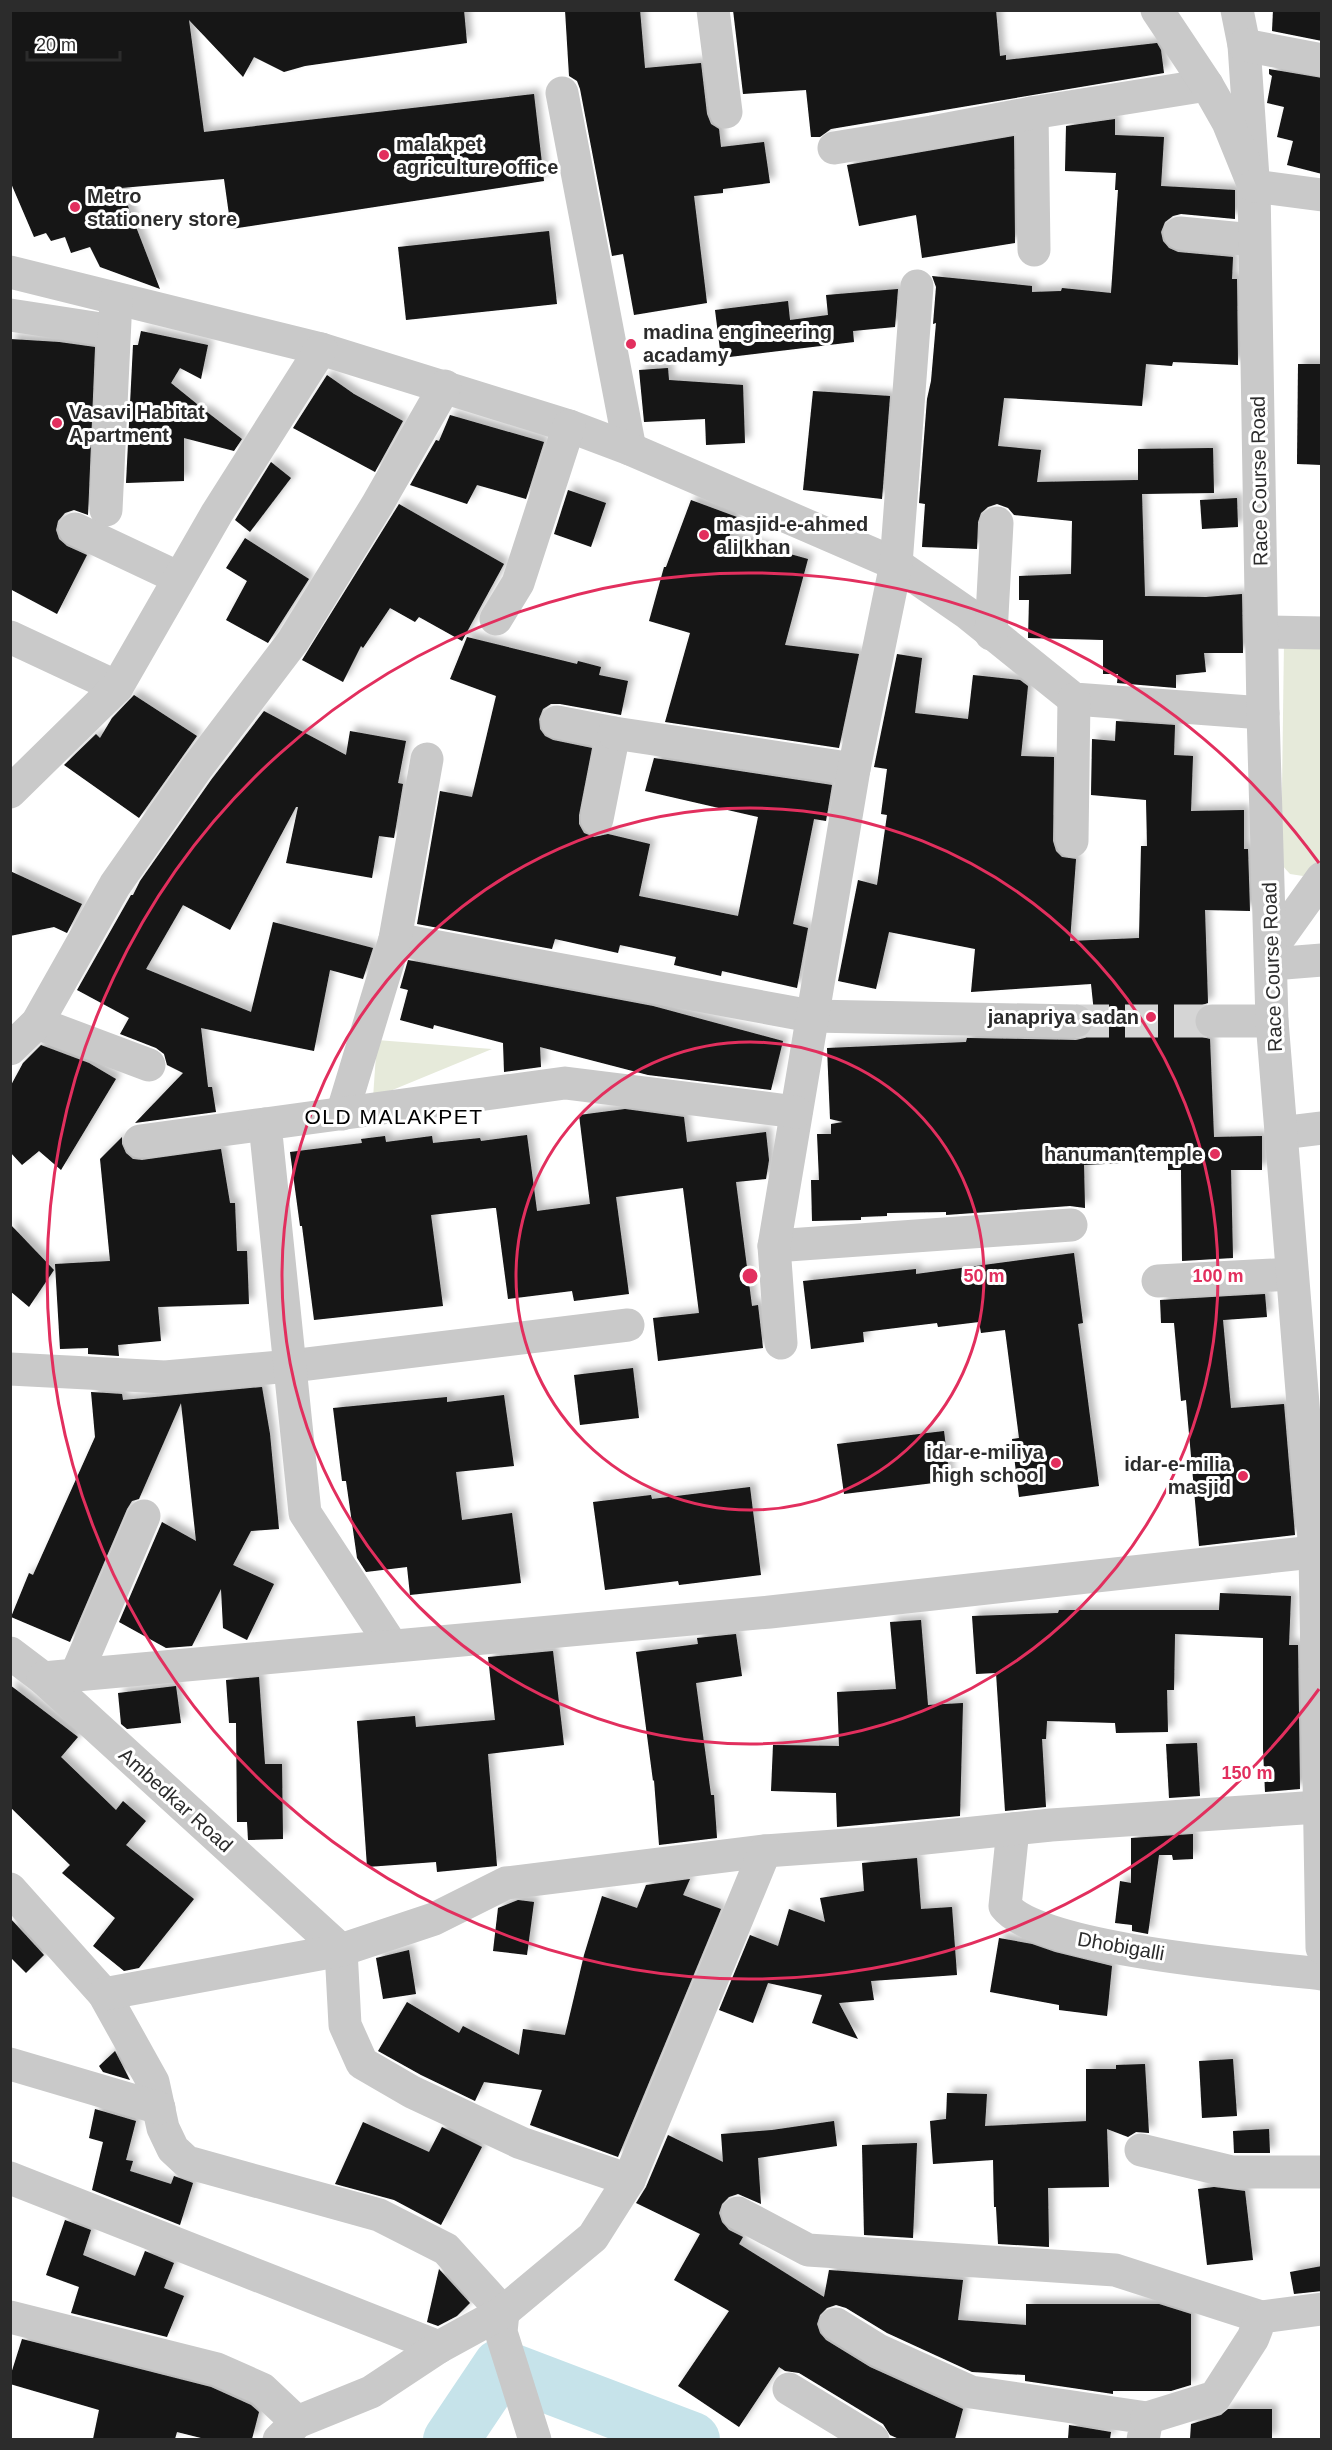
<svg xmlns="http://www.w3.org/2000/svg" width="1332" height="2450" viewBox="0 0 1332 2450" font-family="Helvetica,sans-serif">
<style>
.green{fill:#e6eada}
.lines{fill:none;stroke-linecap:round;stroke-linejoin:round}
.river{stroke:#c6e3ea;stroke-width:56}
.building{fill:#131313;filter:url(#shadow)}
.minor-tunnel{stroke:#d5d5d5;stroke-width:33;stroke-dasharray:33 16;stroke-linecap:butt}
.minor{stroke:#c9c9c9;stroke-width:33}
.tertiary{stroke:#c9c9c9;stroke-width:33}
.ring{fill:none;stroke:#e22f5e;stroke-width:3}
.poi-dot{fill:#e22f5e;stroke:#fff;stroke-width:2}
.labels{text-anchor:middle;stroke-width:6;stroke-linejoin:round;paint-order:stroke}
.poi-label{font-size:20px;font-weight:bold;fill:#2c2c2c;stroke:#fff;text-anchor:start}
.street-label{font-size:20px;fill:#2c2c2c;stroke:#fff}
.neighbourhood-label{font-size:21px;letter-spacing:1.5px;fill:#000;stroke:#fff}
.centre{fill:#e22f5e;stroke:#fff;stroke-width:3}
.ring-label{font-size:18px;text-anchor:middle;font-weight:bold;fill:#e22f5e;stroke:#fff;stroke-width:6;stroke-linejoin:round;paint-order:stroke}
</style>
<defs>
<filter id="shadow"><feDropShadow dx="5.5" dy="-5.5" stdDeviation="3" flood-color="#0004"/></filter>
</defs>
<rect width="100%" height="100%" fill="#fff"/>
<g class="green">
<path d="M1284 641H1321V862L1317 868 1303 876 1290 874 1281 864Z"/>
<path d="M377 1040 492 1049 373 1098Z"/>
</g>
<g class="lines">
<path class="river" d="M451 2440 500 2367 692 2440"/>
</g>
<g class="building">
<path d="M10 10H464L467 43 305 66 284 72 254 57 243 77 189 20 204 132 534 94 544 181 231 229 224 179 121 188 160 289 100 267 90 247 71 253 65 237 51 241 46 233 34 237 10 181Z"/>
<path d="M565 10H640L645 68 701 63 707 114 711 124 719 129 721 147 764 142 770 183 723 189V193L694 196 707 303 634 315 623 254 612 256 580 89 577 81 569 76Z"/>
<path d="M733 10H996L1000 56 1006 55V60L1157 43 1161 50 1164 73 831 129 820 137H811L806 90 743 94Z"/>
<path d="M1273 10H1322V41L1272 31Z"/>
<path d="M1269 69 1322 78V174L1287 165 1293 141 1277 137 1284 107 1267 103 1272 76 1269 74Z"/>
<path d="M1115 119V135L1164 137 1161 186 1235 190V219L1181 214 1173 216 1165 222 1161 232 1163 241 1169 248 1178 252 1233 257 1232 279H1237L1238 365 1173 362 1172 366 1146 364 1142 406 1004 398 998 446 1041 450 1037 482 1138 480V449L1213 448 1214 493 1142 494 1145 596 1206 597 1242 594 1243 653H1204L1206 672 1176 675V688L1117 683 1118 674H1103V640L1028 638 1029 600H1019V576L1071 574 1072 521 1014 515 1008 508 997 504 988 507 981 513 978 522 977 549 922 547 925 504 919 503 927 399 931 381 936 323 933 324 936 287 932 276 1032 286V292L1061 291 1062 288 1111 293 1118 190H1115L1116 173 1065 171 1066 126Z"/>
<path d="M1014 136 1015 243 922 258 916 215 859 226 847 165Z"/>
<path d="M549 231 557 304 406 320 398 247Z"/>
<path d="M898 289 895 327 853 331 854 342 721 358 715 310 788 301 790 320 828 315 826 295Z"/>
<path d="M141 331 208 345 201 379 180 368 171 383 197 404 196 409 207 412 242 439 234 451 184 438V481L126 483 133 345H138Z"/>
<path d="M10 339 59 342 95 347 88 515 74 510 65 513 58 521 56 530 59 539 67 546 87 555 57 614 10 589Z"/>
<path d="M1298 364H1322V465L1297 464Z"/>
<path d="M668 368 669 380 743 385 745 443 706 445 705 419 644 422 639 370Z"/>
<path d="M327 375 354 394 403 421 375 472 293 428Z"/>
<path d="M813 391 890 396 882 499 803 490Z"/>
<path d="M450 415 544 442 526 499 477 485 467 504 410 485 436 440 439 441Z"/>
<path d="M271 462 291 478 250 532 235 520Z"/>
<path d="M568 490 606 503 591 547 554 534Z"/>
<path d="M1237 498 1238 527 1202 529 1200 500Z"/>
<path d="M691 500 737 517 729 537 808 559 785 645 859 654 839 748 665 722 690 633 649 621 664 567H666Z"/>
<path d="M399 504 504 564 462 641 419 617 415 622 390 608 363 648 361 646 343 682 302 660Z"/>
<path d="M245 538 309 579 268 643 226 620 247 581 226 568Z"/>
<path d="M467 637 577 664 578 661 601 667 599 675 628 681 621 715 560 704H551L543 709 539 719 540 729 545 736 553 740 592 748 579 815V824L584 833 594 837 608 834 650 844 639 896 738 916 758 817 645 791 654 758 832 785 826 821 814 819 793 924 808 928 797 988 722 971 721 976 674 965 676 957 620 945 618 953 555 939 552 949 417 924 440 791 472 797 496 696 450 679Z"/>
<path d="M897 654 922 658 915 713 968 719 973 675 1020 680 1028 686 1021 756 1054 757 1053 841 1056 851 1062 857 1076 859 1070 941 1139 938 1141 846H1147L1146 800 1091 795 1092 739 1115 741 1116 721 1175 725 1174 755 1193 756 1191 811 1244 810V849H1248L1250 911 1205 910 1208 1003 1202 1005 1196 1011 1193 1020 1196 1031 1202 1037 1210 1039 1214 1137 1262 1136V1170H1231L1233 1258 1182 1261 1181 1170H1168V1161L1084 1165 1085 1208 1070 1206 946 1215V1212L887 1213V1216L861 1217V1220L812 1221 811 1180H819L817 1134H831V1124L843 1122 830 1119 827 1048 966 1042 967 1038 1076 1040 1085 1038 1093 1031 1095 1022 1091 984 971 992 975 949 889 932 876 989 838 981 858 880 877 885 887 815 881 814 887 769 874 767Z"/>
<path d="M134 695 197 736 139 818 64 765 96 734 100 738 112 718Z"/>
<path d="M264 711 346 755 350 731 406 741 398 783 403 784 394 838 379 836 372 878 286 863 298 807H296L230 930 183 905 146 969 251 1012 273 922 373 948 363 979 330 970 314 1051 201 1028 208 1087H212L216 1112 135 1123 183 1073 167 1065 164 1054 156 1048 120 1034 129 1018 77 990 131 895H133L140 881 211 780Z"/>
<path d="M10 871 82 904 67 933 54 927 10 936Z"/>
<path d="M408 960 653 1006 783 1041 771 1090 648 1075 540 1047 541 1067 504 1072 503 1043 434 1025 433 1029 400 1020 408 990 400 988Z"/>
<path d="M41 1045 89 1063 116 1079 61 1170 39 1151 22 1165 10 1152V1087L23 1063Z"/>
<path d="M625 1109 684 1117 687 1142 766 1132 769 1160 766 1179 736 1182 752 1306 758 1305 763 1348 658 1361 653 1318 699 1313 683 1188 616 1197 629 1294 574 1301 572 1291 508 1299 496 1208H493L431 1215 443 1306 314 1320 302 1226H300L290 1152 362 1143 361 1139 385 1136 386 1142 432 1136 433 1143 480 1138 481 1141 527 1135 537 1211 590 1204 579 1115Z"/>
<path d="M122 1137V1144L126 1153 133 1159 142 1160 221 1149 230 1203H235L237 1251H247L249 1304 158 1307 161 1341 118 1345 119 1356 88 1354V1348L60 1349 55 1264 110 1261 100 1159Z"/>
<path d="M10 1224 54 1270 29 1307 10 1291Z"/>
<path d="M1074 1253 1083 1323 1078 1324 1099 1486 1019 1497 1012 1439 1019 1438 1005 1330 981 1333 979 1322 938 1327 937 1323 863 1332 864 1342 811 1349 803 1281 916 1269V1274Z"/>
<path d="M1265 1294 1267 1317 1223 1320 1231 1408 1284 1404 1295 1535 1199 1546 1186 1400 1181 1401 1174 1323H1161L1160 1300Z"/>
<path d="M633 1368 639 1418 580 1425 574 1375Z"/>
<path d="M262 1387 270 1434 279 1529 251 1531 233 1565 274 1584 247 1640 223 1628 221 1589 192 1646 166 1648 119 1622 162 1522 196 1541 181 1403 139 1499 132 1501 127 1509 70 1642 11 1617 29 1573 33 1575 95 1437 91 1392 122 1394 123 1400Z"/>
<path d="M504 1395 514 1466 456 1472 462 1520 512 1513 521 1583 410 1595 407 1567 366 1572 357 1558 346 1481H342L333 1408 447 1397V1402Z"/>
<path d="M944 1431 950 1481 844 1494 837 1444Z"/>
<path d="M750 1487 761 1575 679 1585 678 1581 605 1590 593 1502 651 1495 652 1499Z"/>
<path d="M1220 1593 1291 1596 1289 1645H1298L1300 1789 1265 1792 1263 1749V1638L1175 1634 1174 1690H1167L1168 1732 1116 1733 1115 1723 1047 1721 1046 1739H1042L1046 1807 1005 1811 996 1673 976 1674 972 1616 1058 1613 1059 1610H1219Z"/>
<path d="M921 1620 928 1705 963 1703 960 1816 837 1827 836 1793 771 1791 773 1745 839 1746 837 1692 896 1689 890 1622Z"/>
<path d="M736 1634 742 1676 696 1683 711 1795H714L717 1838 659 1845 654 1780 653 1781 636 1652 698 1644 697 1638Z"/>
<path d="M553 1651 564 1745 488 1754 497 1866 437 1872 436 1862 367 1867 357 1721 415 1716 416 1727 495 1720 488 1657Z"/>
<path d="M259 1677 265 1764H282L283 1839 248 1840 247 1822H237L236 1723H229L226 1680Z"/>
<path d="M10 1685 78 1737 61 1757 116 1810 123 1801 146 1821 126 1845 194 1899 139 1968 124 1971 93 1946 115 1918 62 1873 70 1865 10 1807Z"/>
<path d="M176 1686 181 1723 127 1729 121 1724 118 1693Z"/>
<path d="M1197 1743 1200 1796 1169 1798 1166 1744Z"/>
<path d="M1193 1834V1859L1173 1860 1172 1855H1159L1148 1934 1132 1931V1925L1115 1923 1120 1881 1131 1883V1838Z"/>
<path d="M917 1858 921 1909 952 1907 957 1975 871 1981 874 2000 839 2003 858 2039 812 2023 822 1995 768 1983 753 2023 719 2010 750 1935 778 1946 789 1909 825 1922 820 1898 864 1891 862 1863Z"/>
<path d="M690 1879 683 1895 721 1909 618 2157 530 2125 542 2090 484 2082 475 2101 421 2075 378 2051 407 2002 459 2033 463 2026 519 2055 523 2029 565 2035 584 1955 602 1896 637 1908 646 1885Z"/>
<path d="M518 1900 534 1902 527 1955 493 1951 498 1908Z"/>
<path d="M10 1918 44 1955 26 1973 10 1957Z"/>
<path d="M999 1938 1032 1944 1055 1952 1112 1966 1107 2016 1059 2010V2005L990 1992Z"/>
<path d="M409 1950 416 1994 383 1999 376 1958Z"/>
<path d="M115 2051 130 2080 103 2072 99 2066Z"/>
<path d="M1233 2059 1237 2116 1202 2118 1199 2061Z"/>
<path d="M1145 2064 1149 2133 1136 2132 1128 2137 1107 2129 1109 2187 1048 2188 1049 2247 998 2244 996 2207H994L993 2160 933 2164 930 2121 946 2119 947 2093 987 2094 985 2126 1088 2121H1086V2069H1116V2065Z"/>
<path d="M95 2109 136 2121 126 2160 133 2161 130 2171 171 2184 174 2176 193 2183 180 2225 92 2190 103 2142 89 2138Z"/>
<path d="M834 2121 837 2146 758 2158 761 2204 738 2194 729 2197 722 2204 719 2213 722 2222 729 2230 743 2237 739 2244 824 2297 829 2270 963 2280 958 2320 1026 2325V2304H1159L1191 2314V2385L1171 2391H1113V2394L1025 2381V2375L972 2372 887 2333 846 2308 836 2305 827 2308 820 2315 817 2324 820 2333 826 2340 870 2367 963 2409 955 2439H899L890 2435 883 2424 799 2373 785 2371 779 2367 739 2427 678 2386 729 2311 674 2280 700 2234 636 2203 646 2187 668 2135 723 2162 721 2134 772 2130Z"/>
<path d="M363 2122 429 2152 442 2127 482 2147 441 2225 394 2200 335 2184Z"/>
<path d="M1269 2129 1270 2153H1234L1233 2131Z"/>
<path d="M917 2143 913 2238 864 2235 862 2145Z"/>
<path d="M1214 2187 1245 2191 1253 2260 1207 2265 1198 2189Z"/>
<path d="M65 2220 91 2230 83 2255 135 2276 145 2251 174 2263 164 2288 184 2296 167 2337 71 2313 79 2287 46 2275Z"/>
<path d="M1322 2266V2291L1294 2294 1290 2272Z"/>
<path d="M439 2269 470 2303 457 2316 438 2326 427 2322Z"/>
<path d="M22 2339 211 2387 251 2405 259 2412 252 2439H205L177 2432 175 2439H93L99 2410 10 2384V2377Z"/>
<path d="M1228 2409H1272V2439H1190L1191 2424 1221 2415Z"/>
<path d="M1069 2425 1111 2432 1110 2439H1068Z"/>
</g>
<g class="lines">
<path class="minor-tunnel" d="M1076 1021H1212"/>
<g class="minor">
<path d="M713 10 726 112"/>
<path d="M1237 10 1244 45 1253 178"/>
<path d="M1244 45 1322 60"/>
<path d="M562 93 630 449"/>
<path d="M1032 113 1034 250"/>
<path d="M834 148 932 132 1032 113 1207 85"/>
<path d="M1180 233 1254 240"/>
<path d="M10 272 321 349 569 426 630 449 896 564 967 613 1074 699 1263 713"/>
<path d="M10 315 114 331"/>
<path d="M106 510 116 299"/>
<path d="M75 529 179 578"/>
<path d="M496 619 518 583 569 426"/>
<path d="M1263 632 1322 633"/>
<path d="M991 634 997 523"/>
<path d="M10 637 117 687"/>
<path d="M557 722 614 733 597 819"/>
<path d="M614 733 854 769"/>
<path d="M10 792 117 687 217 513 321 349"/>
<path d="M1072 841 1074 699"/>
<path d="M395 939 811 1016 1076 1021"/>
<path d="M1271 949 1322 878"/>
<path d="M1272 964 1322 960"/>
<path d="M1212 1021H1272"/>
<path d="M37 1023 149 1065"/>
<path d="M10 1049 37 1023 115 885 196 769 293 641 377 505 445 386"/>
<path d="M342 1114 395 939 427 759"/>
<path d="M1281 1133 1322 1128"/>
<path d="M140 1141 265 1124"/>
<path d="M774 1246 1071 1225"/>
<path d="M1158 1281 1292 1274"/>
<path d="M781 1343 774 1246 854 769 896 564 917 286"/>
<path d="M10 1369 165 1377 291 1366 628 1325"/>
<path d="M392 1646 305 1513 265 1124 565 1083 796 1112"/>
<path d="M10 1653 43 1678 341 1950 345 2025 362 2063 412 2092 521 2143 629 2180"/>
<path d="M76 1675 144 1516"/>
<path d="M43 1678 770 1612 1322 1551"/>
<path d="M1013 1829 1005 1906C1038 1950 1261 1967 1322 1974"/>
<path d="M10 1889 104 1994 153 2082 163 2128 173 2149 187 2162 379 2215 446 2249 503 2312 501 2332 535 2440"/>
<path d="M104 1994 341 1950 434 1919 506 1883 765 1851 877 1843 1051 1825 1318 1807"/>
<path d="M10 2064 159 2108"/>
<path d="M1141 2150 1232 2172H1322"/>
<path d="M10 2178 439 2347"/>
<path d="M738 2213 808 2250 1115 2270 1261 2317"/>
<path d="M10 2317 217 2369 262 2389 297 2422"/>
<path d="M836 2324 878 2350 971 2392 1147 2418 1143 2440"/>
<path d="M789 2389 873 2440"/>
<path d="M1147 2418 1215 2397 1253 2338 1261 2317 1322 2309"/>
<path d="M279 2440 297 2422 371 2392 439 2347 503 2312 593 2237 629 2180 765 1851"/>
</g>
<g class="tertiary">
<path d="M1157 10 1207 85 1228 122 1254 186 1263 713 1272 1021 1315 1552 1322 1948"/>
<path d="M1254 186 1322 195"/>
</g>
</g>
<g class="ring">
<circle cx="750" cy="1276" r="234"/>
<circle cx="750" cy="1276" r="468"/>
<path d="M1319 1689A703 703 0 1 1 1319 863"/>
</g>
<g class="poi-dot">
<circle cx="384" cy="155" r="6"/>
<circle cx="75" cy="207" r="6"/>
<circle cx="631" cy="344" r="6"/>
<circle cx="57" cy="423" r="6"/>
<circle cx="704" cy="535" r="6"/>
<circle cx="1151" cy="1017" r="6"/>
<circle cx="1215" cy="1154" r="6"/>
<circle cx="1056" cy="1463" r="6"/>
<circle cx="1243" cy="1476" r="6"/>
</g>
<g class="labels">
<g class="poi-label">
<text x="396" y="151">malakpet<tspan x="396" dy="23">agriculture office</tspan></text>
<text x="87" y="203">Metro<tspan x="87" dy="23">stationery store</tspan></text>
<text x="643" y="339">madina engineering<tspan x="643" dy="23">acadamy</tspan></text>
<text x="69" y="419">Vasavi Habitat<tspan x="69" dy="23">Apartment</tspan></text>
<text x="716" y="531">masjid-e-ahmed<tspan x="716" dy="23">ali khan</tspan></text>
<text x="1139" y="1024" text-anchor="end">janapriya sadan</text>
<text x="1203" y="1161" text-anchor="end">hanuman temple</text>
<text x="1044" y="1459" text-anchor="end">idar-e-miliya<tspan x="1044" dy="23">high school</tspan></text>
<text x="1231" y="1471" text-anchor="end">idar-e-milia<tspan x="1231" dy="23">masjid</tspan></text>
</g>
<g class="street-label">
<text transform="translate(1259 481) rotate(-91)" y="7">Race Course Road</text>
<text transform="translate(1272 967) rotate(-92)" y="7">Race Course Road</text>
<text transform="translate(176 1800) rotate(42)" y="7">Ambedkar Road</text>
<text transform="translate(1121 1946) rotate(10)" y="7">Dhobigalli</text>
</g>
<g class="neighbourhood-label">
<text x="394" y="1124">OLD MALAKPET</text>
</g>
</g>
<circle cx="750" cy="1276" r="9" class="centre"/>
<g class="ring-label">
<text x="984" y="1282">50 m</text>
<text x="1218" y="1282">100 m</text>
<text x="1247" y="1779">150 m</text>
</g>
<rect width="1332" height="2450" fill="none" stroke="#2c2c2c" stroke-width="24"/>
<path d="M27 51v9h93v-9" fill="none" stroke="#2c2c2c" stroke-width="3"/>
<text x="36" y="51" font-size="18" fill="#2c2c2c" stroke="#ffffff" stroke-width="4.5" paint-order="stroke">20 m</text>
</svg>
